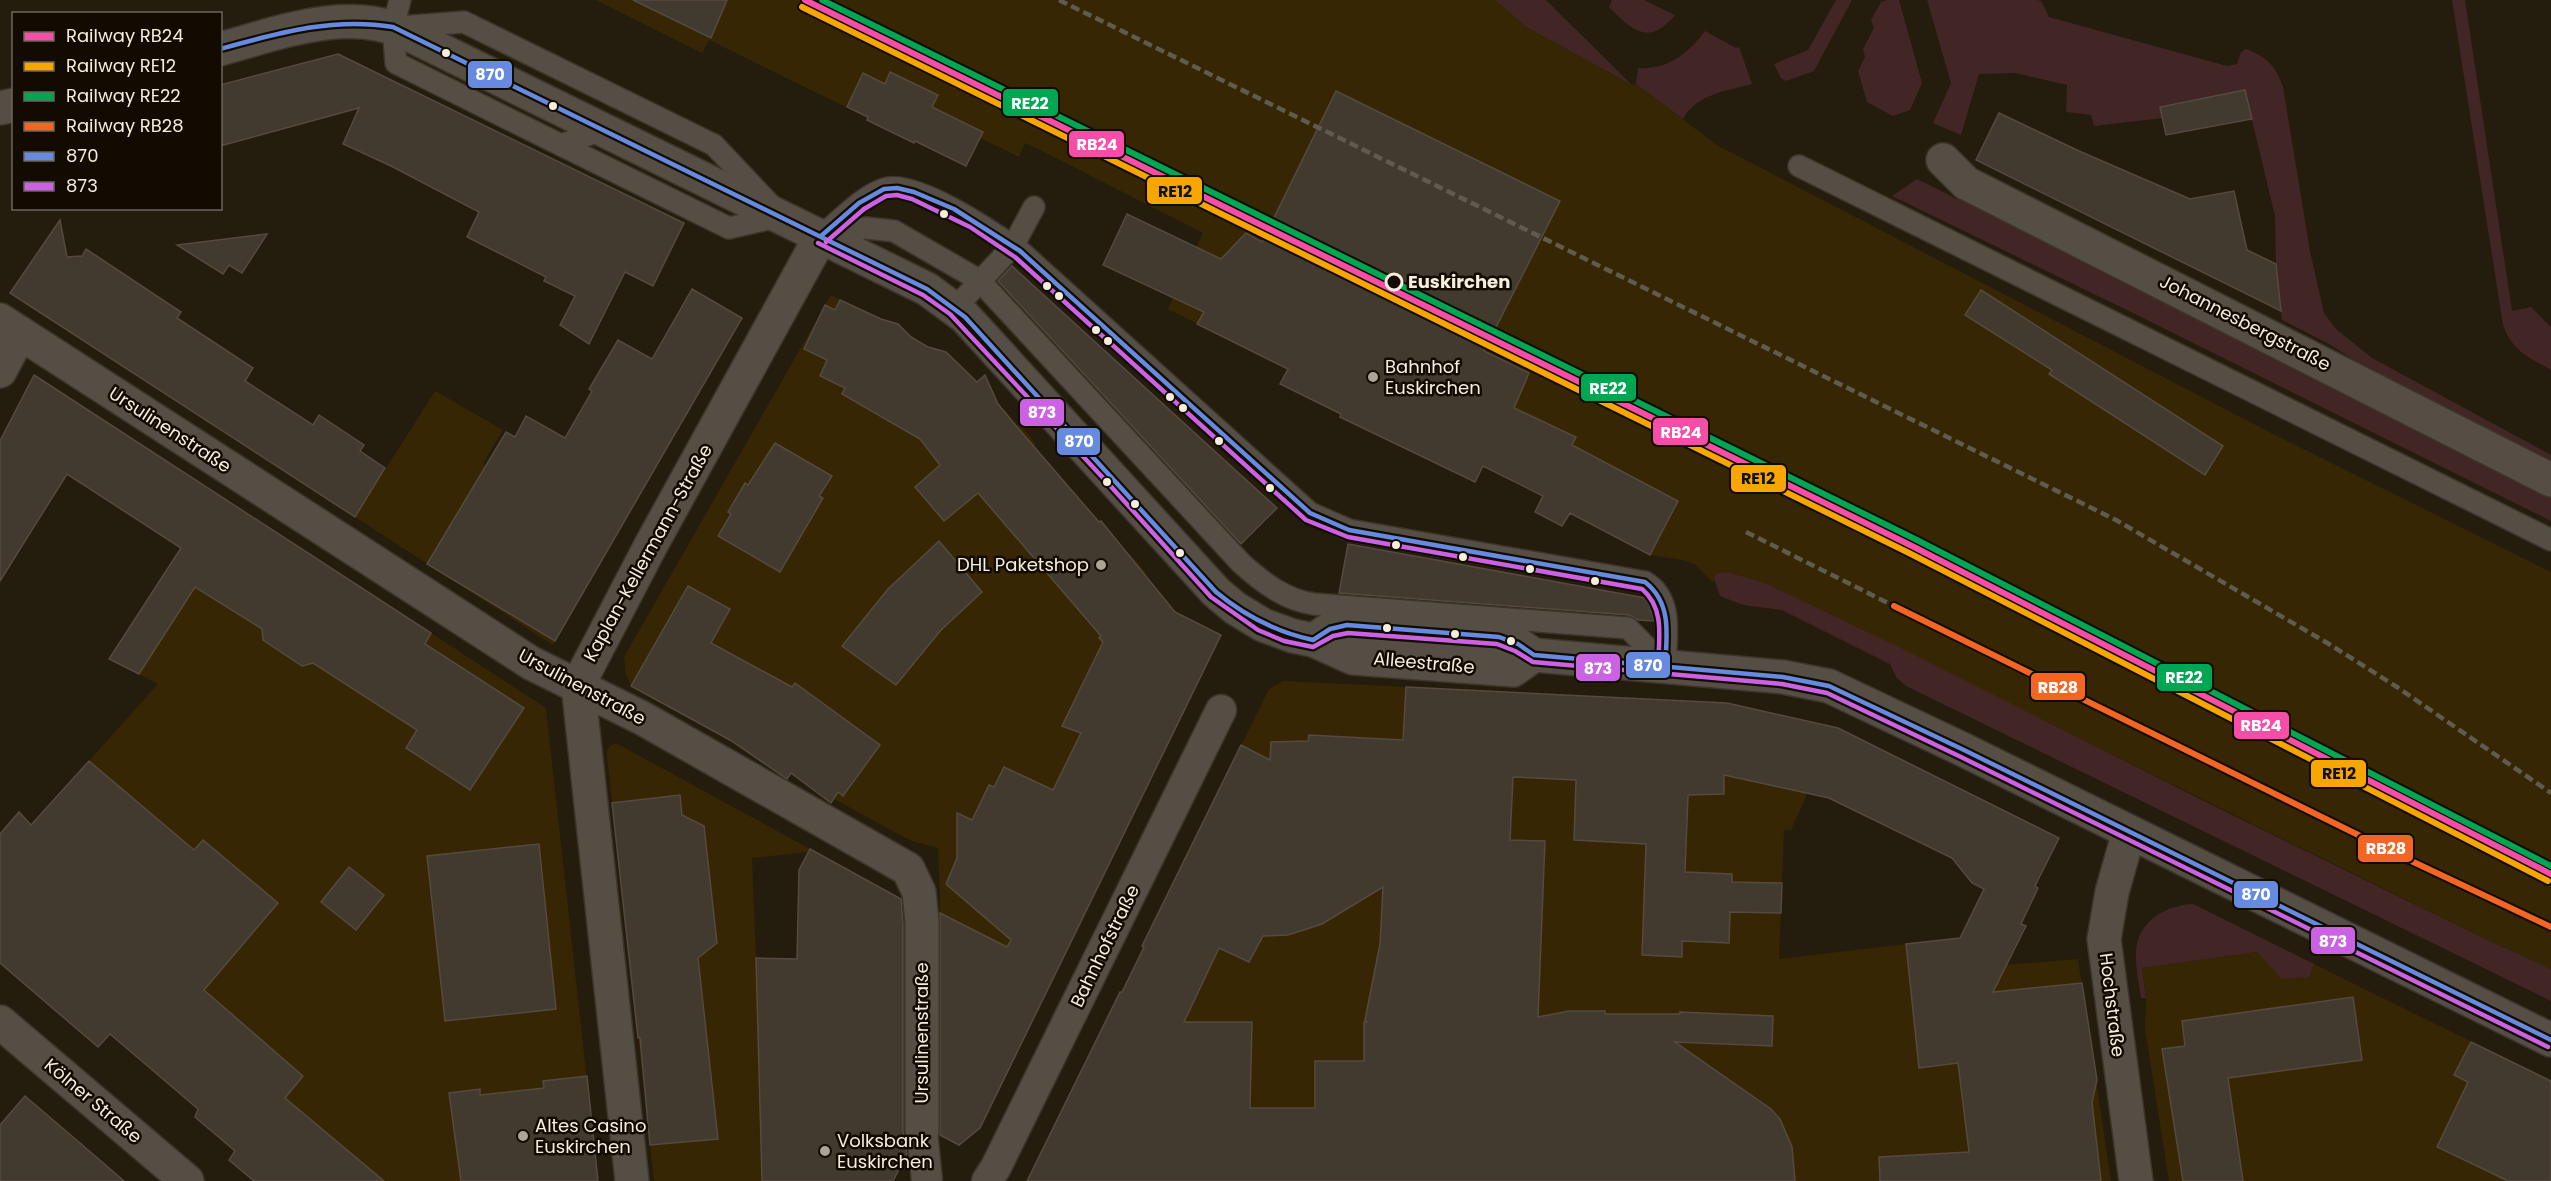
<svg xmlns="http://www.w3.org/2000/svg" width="2551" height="1181" viewBox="0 0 2551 1181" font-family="Poppins,sans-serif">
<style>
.built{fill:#362603}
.green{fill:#422525}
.building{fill:#433a2f;stroke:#544a3f;stroke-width:1.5;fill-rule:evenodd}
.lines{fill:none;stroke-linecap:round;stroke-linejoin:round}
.service-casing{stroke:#3c352b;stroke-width:24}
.pedestrian-casing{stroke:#3c352b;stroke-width:33}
.minor-casing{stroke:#3c352b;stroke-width:36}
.tertiary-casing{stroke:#3c352b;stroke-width:36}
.service{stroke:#544e44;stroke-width:21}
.pedestrian{stroke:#544e44;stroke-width:30}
.minor{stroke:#544e44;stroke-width:33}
.tertiary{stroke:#544e44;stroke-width:33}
.rail{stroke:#605b4f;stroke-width:4.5;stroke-dasharray:9 4.5;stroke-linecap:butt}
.bus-1-casing{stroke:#110b02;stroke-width:9}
.bus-2-casing{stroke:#110b02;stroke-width:9}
.bus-1{stroke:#658ae0;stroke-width:4.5}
.bus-2{stroke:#cb61e3;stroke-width:4.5}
.rail-1-casing{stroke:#110b02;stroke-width:10}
.rail-2-casing{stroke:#110b02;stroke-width:10}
.rail-3-casing{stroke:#110b02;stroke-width:10}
.rail-4-casing{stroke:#110b02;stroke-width:10}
.rail-1{stroke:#f54da8;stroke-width:6}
.rail-2{stroke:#f7a600;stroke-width:6}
.rail-3{stroke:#00a651;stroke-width:6}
.rail-4{stroke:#f26522;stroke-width:6}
.bus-dot{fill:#f6eddc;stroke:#110b02;stroke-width:2}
.stop-dot{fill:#110b02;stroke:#f6eddc;stroke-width:3}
.poi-dot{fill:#aca494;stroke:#110b02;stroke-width:2}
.labels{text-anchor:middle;stroke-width:5;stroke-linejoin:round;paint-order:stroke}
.stop-label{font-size:18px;font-weight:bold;fill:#f6eddc;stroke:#110b02;text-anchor:start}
.street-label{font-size:18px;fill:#f6eddc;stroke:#110b02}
.poi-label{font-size:18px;fill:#f6eddc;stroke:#110b02;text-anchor:start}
.line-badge{stroke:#110b02;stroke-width:2}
.badge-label{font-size:16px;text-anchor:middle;font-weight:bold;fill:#fff}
.pale-badge-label{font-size:16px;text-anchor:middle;font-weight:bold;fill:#111}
</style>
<rect width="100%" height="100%" fill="#241c0d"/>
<g class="built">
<path d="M596 0H1495L1526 27 1632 85 1636 84 1717 145 2275 435 2551 572V969L2475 934 1765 583 1728 572 1714 578V583L1696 565 1683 560 1650 555 1570 513 1562 526 1535 512 1542 495 1484 466 1475 482 1340 417 1341 414 1280 384 1288 369 1168 309 1203 233 1042 151 1025 143 1019 157 980 138 966 166 915 141 914 143 867 120 868 118 709 40 702 53Z"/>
<path d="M831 295 886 322 898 324 906 334 966 370 977 382 980 379 990 385 994 398 1018 426 1020 425 1036 444 1034 446 1099 522 1101 521 1128 556 1130 554 1146 573 1144 574 1168 609 1221 635 980 1128 959 1145 931 1132 940 899 938 848 915 842 900 835 834 799 831 803 791 774 787 779 747 750 633 688 626 674 624 657Z"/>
<path d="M435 391 503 430 483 464 615 539 553 645 355 517Z"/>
<path d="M242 510 546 708 598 1181H254L229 1160 235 1151 195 1117 198 1109 110 1034 98 1047 61 1015 31 825 158 684 139 674Z"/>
<path d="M1283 681 1570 695V700L1588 696 1603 697 1837 728 1791 830H1784L1779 959 1906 944 1916 1034 1966 968 2078 959 2111 1181H1027L1120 992H1122L1144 948 1142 946 1269 689Z"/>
<path d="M616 743 810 849 808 852 752 858 756 958 894 1173V1181H654L607 757V750L611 745Z"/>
<path d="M2257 952 2309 977 2314 964 2551 1081V1181H2169L2145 1029 2146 998 2142 968Z"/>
</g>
<g class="green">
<path d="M1495 0H1546L1632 85 1526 27Z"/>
<path d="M1612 0H1644L1675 15C1648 47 1632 30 1609 7Z"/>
<path d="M1836 0H1852L1814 71 1786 81 1781 78 1774 64 1808 50Z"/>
<path d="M1887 0H1899L1922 83 1910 110 1893 116 1867 102 1858 71 1865 57 1863 49 1874 28 1871 20 1881 2Z"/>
<path d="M1927 0H2037L2041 1 2049 17 2227 66 2237 64 2241 52 2246 49C2266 56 2276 66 2283 87L2310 251 2324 313 2336 329 2372 358 2551 455V467L2390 383 2329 344 2282 320 2276 264 2275 216 2245 91 2161 107 2163 118 2094 126 2091 115 2066 112 2067 85 2015 73 1979 74 1961 135 1933 123 1951 83Z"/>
<path d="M2452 0H2465L2512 311 2531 307 2551 327V370C2527 356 2513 352 2503 325Z"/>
<path d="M1705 31 1736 48 1739 47 1752 84C1726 91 1697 94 1683 119L1636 84 1638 68C1667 70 1688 54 1705 31Z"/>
<path d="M1917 179 1957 199 1960 194 2551 492V521L2131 312 1892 196Z"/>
<path d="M1728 572 1765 583 1897 646 2196 797 2475 934 2551 969V1001L1906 686 1896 677 1890 664 1782 610 1743 605 1720 596 1714 578 1716 573Z"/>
<path d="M2193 904 2314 964 2309 977 2282 979 2257 952 2243 954 2142 968 2146 998H2141C2139 983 2135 967 2136 951 2138 921 2166 905 2193 904Z"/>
</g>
<g class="building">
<path d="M633 0H727L711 38Z"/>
<path d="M338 54 684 223 653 286 625 272 589 344 560 325 575 296 544 281 546 277 467 237 479 212 391 166 343 144 359 108 220 146V85Z"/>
<path d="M890 72 938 95 932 107 983 132 966 166 915 141 914 143 867 120 868 117 847 107 863 73 885 84Z"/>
<path d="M2245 90 2252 119 2166 135 2160 107Z"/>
<path d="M1336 91 1560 201 1484 351 1529 373 1514 408 1576 437 1572 445 1678 501 1650 555 1570 513 1562 526 1535 512 1543 496 1483 466 1475 482 1340 417 1341 414 1280 384 1288 369 1197 324 1204 312 1103 265 1127 214 1221 259 1246 233 1262 242Z"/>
<path d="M1999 113 2079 151 2190 199 2234 191 2247 250 2276 264 2281 311 1976 160Z"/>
<path d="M60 220 67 257 82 256 86 249 181 312 177 318 253 368 245 381 313 425 319 415 364 445 360 451 385 468 355 517 10 293Z"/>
<path d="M267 234 242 273 229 265 223 274 177 245Z"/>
<path d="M1012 266 1277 508 1241 544 998 281Z"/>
<path d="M692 289 742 318 555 641 427 564 506 432 515 437 526 416 565 438 592 391 589 389 618 340 652 359Z"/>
<path d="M1981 290 2223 446 2205 475 2049 374 2052 370 1965 315Z"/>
<path d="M840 300 881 319 898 324 911 337 928 347 946 352 977 382 985 375 998 404 1017 427 1099 522 1101 521 1175 612 1221 635 980 1128 959 1145 940 1135V913L1007 947 1011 940 946 884 957 858V813L972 820 989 785 994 787 1004 767 1053 790 1081 733 1062 726 1103 642 1099 638 1101 636 978 493 944 521 915 487 940 465 920 439 842 394 845 388 820 376 827 360 804 349 825 305 835 310Z"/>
<path d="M34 375 431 633 425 644 524 708 470 790 406 748 417 730 313 663 302 666 263 640 262 629 195 587 139 674 109 659 181 548 67 474 0 581V441Z"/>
<path d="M775 443 832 476 819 496 823 498 780 572 718 536 731 514 728 512 745 483 748 485Z"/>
<path d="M939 541 982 592 941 630 896 685 842 646 888 589Z"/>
<path d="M1348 544 1645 598 1649 604 1654 621 1638 620 1629 615 1339 593Z"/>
<path d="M688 586 730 609 711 643 792 687 795 683 880 745 843 796 838 792 831 803 791 773 787 779 730 740 631 686Z"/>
<path d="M1406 687 1727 703 1838 728 2059 838 2035 886 2038 888 2021 924 2026 926 1993 992 2082 983 2097 1080 2092 1102 2101 1181H1880L1879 1157 1969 1152 1958 1063 1919 1068 1906 944 1960 938 1984 889 1972 883 1952 858 1829 798 1724 775V794L1688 795 1685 872 1732 874V882L1782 883 1781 913 1730 912 1729 943 1682 941V957L1642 955 1646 844 1574 840 1576 780 1513 777 1510 840 1545 841 1538 1017 1569 1011H1605V1014H1680V1012L1773 1016 1772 1046 1675 1042 1771 1109 1780 1119 1792 1147 1795 1181H1027L1120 992H1122L1144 947 1142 946 1241 745 1270 760 1271 742 1308 741 1309 735 1403 740ZM1383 887 1380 944 1365 1020 1367 1022H1364V1061H1315V1108H1250L1252 1022H1184L1219 948 1249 962 1263 936 1288 935 1322 924Z"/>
<path d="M89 761 194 850 203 840 278 903 204 990 303 1076 285 1098 384 1181H254L229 1160 235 1151 195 1117 198 1109 110 1034 98 1047 0 963V834L19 812 31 825Z"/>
<path d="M680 795 682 815 704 826 717 943 698 958 718 1139 650 1145 640 1038H638L612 803Z"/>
<path d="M539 844 556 1009 445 1021 427 856Z"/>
<path d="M810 849 901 899 903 923V1131L907 1154 893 1181H762L756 958 797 959 799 870Z"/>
<path d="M349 867 384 895 356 930 321 902Z"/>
<path d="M2353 997 2362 1060 2228 1078 2243 1181H2183L2162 1049 2185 1046 2182 1021Z"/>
<path d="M2471 1042 2551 1081V1181H2508L2437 1147 2468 1082 2454 1075Z"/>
<path d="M587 1076 598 1181H461L449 1093 480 1089V1095L544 1088 543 1081Z"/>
<path d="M25 1096 87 1149 124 1181H0V1125Z"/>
</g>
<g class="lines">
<g class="service-casing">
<g id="service">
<path d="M400 0 393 27 396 63 561 145 604 129"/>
<path d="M400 27 464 22 714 145 781 216 729 228 561 145"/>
<path d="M1799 166 2551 540"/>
<path d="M825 235 866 228 894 231 979 280 1241 563C1262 582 1285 600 1314 604L1628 628 1665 666"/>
<path d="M821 236C840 221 861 197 884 189 914 178 994 233 1020 251L1310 513 1349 530 1645 582C1674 599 1666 637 1665 666"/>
<path d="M955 308 1013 246 1034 207"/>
</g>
</g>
<g class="pedestrian-casing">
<g id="pedestrian">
<path d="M922 1131 927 1181"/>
<path d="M987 1181 996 1167 1221 710"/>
</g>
</g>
<g class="minor-casing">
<g id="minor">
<path d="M1943 160 1966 183 2551 480"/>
<path d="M0 320 531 663 642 718 908 869 919 892 922 922V1131"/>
<path d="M0 371 20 333"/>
<path d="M2129 832 2112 892 2104 939 2136 1181"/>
<path d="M632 1181 578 685 651 545 821 236"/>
</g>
</g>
<g class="tertiary-casing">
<g id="tertiary">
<path d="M220 49C280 33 346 6 406 33L927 289 965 317 1216 592 1235 608 1263 625 1293 636 1313 640 1353 658 1513 670 1534 655"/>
<path d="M0 108 14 105"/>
<path d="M1313 640 1330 629 1347 625 1499 637 1518 644 1534 655 1783 677 1829 686 1964 750 2551 1040"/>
<path d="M0 1022 187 1181"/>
</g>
</g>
<use href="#service" class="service"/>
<use href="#pedestrian" class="pedestrian"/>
<use href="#minor" class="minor"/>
<use href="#tertiary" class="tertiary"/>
<g class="rail">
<path d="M1059 0 2116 520 2329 644 2397 687 2551 793"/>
<path d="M1746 532 1894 606"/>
</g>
<g class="bus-1-casing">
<g id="bus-1">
<path d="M220 49C278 33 333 17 393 27L927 289 965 317 1216 592C1245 616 1276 632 1313 640L1330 629 1347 625 1499 637 1518 644 1534 655 1783 677 1829 686 1964 750 2551 1040"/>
<path d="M821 236 859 203 884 189 897 188 914 192 954 209 1020 251 1310 513 1349 530 1645 582C1672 603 1667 635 1665 666"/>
</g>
</g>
<g class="bus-2-casing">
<g id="bus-2">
<path d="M826 242 864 209 886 196 897 195 912 199 970 227 1015 257 1306 520 1348 537 1642 589C1665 608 1659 639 1658 666"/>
<path d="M818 243 923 295 950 314 1105 480 1211 597 1258 630 1284 641 1313 647 1333 636 1348 633 1497 644 1515 651 1533 662 1782 684 1827 693 1961 757 2548 1047"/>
</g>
</g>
<use href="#bus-1" class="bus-1"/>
<use href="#bus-2" class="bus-2"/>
<g class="rail-1-casing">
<path id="rail-1" d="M805 0 1912 546 2551 874"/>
</g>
<g class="rail-2-casing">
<path id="rail-2" d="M802 7 1909 553 2548 881"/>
</g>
<g class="rail-3-casing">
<path id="rail-3" d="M822 0 1915 539 2551 866"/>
</g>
<g class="rail-4-casing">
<path id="rail-4" d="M1894 606 2405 858 2551 927"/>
</g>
<use href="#rail-1" class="rail-1"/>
<use href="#rail-2" class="rail-2"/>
<use href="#rail-3" class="rail-3"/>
<use href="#rail-4" class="rail-4"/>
</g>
<g class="bus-dot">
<circle cx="446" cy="53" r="5"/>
<circle cx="553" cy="106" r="5"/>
<circle cx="944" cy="214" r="5"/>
<circle cx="1047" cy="286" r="5"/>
<circle cx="1059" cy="296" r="5"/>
<circle cx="1096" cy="330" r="5"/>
<circle cx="1108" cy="341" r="5"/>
<circle cx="1170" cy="397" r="5"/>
<circle cx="1183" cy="408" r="5"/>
<circle cx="1219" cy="441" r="5"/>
<circle cx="1107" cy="482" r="5"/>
<circle cx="1270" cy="488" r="5"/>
<circle cx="1135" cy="504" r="5"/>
<circle cx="1396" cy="545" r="5"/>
<circle cx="1180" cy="553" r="5"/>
<circle cx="1463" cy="557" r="5"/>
<circle cx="1530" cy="569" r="5"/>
<circle cx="1595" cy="581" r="5"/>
<circle cx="1387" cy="628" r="5"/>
<circle cx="1455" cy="634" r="5"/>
<circle cx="1511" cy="641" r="5"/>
</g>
<circle class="stop-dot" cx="1394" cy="282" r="8"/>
<g class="poi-dot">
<circle cx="1373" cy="377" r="6"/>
<circle cx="1101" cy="565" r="6"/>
<circle cx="523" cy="1136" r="6"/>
<circle cx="825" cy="1151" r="6"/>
</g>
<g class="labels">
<g class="stop-label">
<text x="1408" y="288">Euskirchen</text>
</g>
<g class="street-label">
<text transform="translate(2245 323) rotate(27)" y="6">Johannesbergstraße</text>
<text transform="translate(170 430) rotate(33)" y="6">Ursulinenstraße</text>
<text transform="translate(648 553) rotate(-61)" y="6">Kaplan-Kellermann-Straße</text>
<text transform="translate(1424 663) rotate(5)" y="6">Alleestraße</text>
<text transform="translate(582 687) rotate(28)" y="6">Ursulinenstraße</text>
<text transform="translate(1105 946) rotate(-64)" y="6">Bahnhofstraße</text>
<text transform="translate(2112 1005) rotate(83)" y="6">Hochstraße</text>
<text transform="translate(922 1033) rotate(-90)" y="6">Ursulinenstraße</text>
<text transform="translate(93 1101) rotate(40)" y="6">Kölner Straße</text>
</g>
<g class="poi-label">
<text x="1385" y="373">Bahnhof<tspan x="1385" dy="21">Euskirchen</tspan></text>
<text x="1089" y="571" text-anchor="end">DHL Paketshop</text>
<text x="535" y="1132">Altes Casino<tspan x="535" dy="21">Euskirchen</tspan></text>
<text x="837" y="1147">Volksbank<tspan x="837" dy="21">Euskirchen</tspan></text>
</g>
</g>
<g class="line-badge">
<rect x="467" y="60" width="46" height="29" rx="6" fill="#658ae0"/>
<rect x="1002" y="88" width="57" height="29" rx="6" fill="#00a651"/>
<rect x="1068" y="130" width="57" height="28" rx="6" fill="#f54da8"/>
<rect x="1146" y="176" width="57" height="29" rx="6" fill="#f7a600"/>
<rect x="1580" y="373" width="57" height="29" rx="6" fill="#00a651"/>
<rect x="1019" y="398" width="46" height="29" rx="6" fill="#cb61e3"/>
<rect x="1652" y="417" width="57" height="29" rx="6" fill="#f54da8"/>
<rect x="1056" y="427" width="45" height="29" rx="6" fill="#658ae0"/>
<rect x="1730" y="464" width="57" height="29" rx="6" fill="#f7a600"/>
<rect x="1625" y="651" width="46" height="28" rx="6" fill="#658ae0"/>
<rect x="1575" y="653" width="46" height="29" rx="6" fill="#cb61e3"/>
<rect x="2156" y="663" width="57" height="29" rx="6" fill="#00a651"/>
<rect x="2030" y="672" width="56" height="29" rx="6" fill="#f26522"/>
<rect x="2233" y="711" width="57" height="29" rx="6" fill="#f54da8"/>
<rect x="2310" y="759" width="57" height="29" rx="6" fill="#f7a600"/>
<rect x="2357" y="834" width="57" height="29" rx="6" fill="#f26522"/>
<rect x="2233" y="880" width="46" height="29" rx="6" fill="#658ae0"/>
<rect x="2310" y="926" width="46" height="29" rx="6" fill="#cb61e3"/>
</g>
<g class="badge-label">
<text x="490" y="80">870</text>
<text x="1030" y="109">RE22</text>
<text x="1097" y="150">RB24</text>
<text x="1608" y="394">RE22</text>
<text x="1042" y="418">873</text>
<text x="1681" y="438">RB24</text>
<text x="1079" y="447">870</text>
<text x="1648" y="671">870</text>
<text x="1598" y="674">873</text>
<text x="2184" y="683">RE22</text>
<text x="2058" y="693">RB28</text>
<text x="2261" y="731">RB24</text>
<text x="2386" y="854">RB28</text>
<text x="2256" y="900">870</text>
<text x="2333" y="947">873</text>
</g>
<g class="pale-badge-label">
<text x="1175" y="197">RE12</text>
<text x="1758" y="484">RE12</text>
<text x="2339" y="779">RE12</text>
</g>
<rect x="12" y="12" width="210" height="198" fill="#110b02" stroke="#6d6559" stroke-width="1.5"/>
<rect x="24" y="32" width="30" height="9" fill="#f54da8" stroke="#6d6559" stroke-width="1.5"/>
<text x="66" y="42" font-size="18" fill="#f6eddc">Railway RB24</text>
<rect x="24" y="62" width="30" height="9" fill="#f7a600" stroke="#6d6559" stroke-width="1.5"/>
<text x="66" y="72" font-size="18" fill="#f6eddc">Railway RE12</text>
<rect x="24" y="92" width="30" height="9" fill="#00a651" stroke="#6d6559" stroke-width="1.5"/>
<text x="66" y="102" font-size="18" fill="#f6eddc">Railway RE22</text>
<rect x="24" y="122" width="30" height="9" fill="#f26522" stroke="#6d6559" stroke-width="1.5"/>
<text x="66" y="132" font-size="18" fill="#f6eddc">Railway RB28</text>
<rect x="24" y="152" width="30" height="9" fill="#658ae0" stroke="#6d6559" stroke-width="1.5"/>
<text x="66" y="162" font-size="18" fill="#f6eddc">870</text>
<rect x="24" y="182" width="30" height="9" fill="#cb61e3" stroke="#6d6559" stroke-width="1.5"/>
<text x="66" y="192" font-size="18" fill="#f6eddc">873</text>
</svg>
